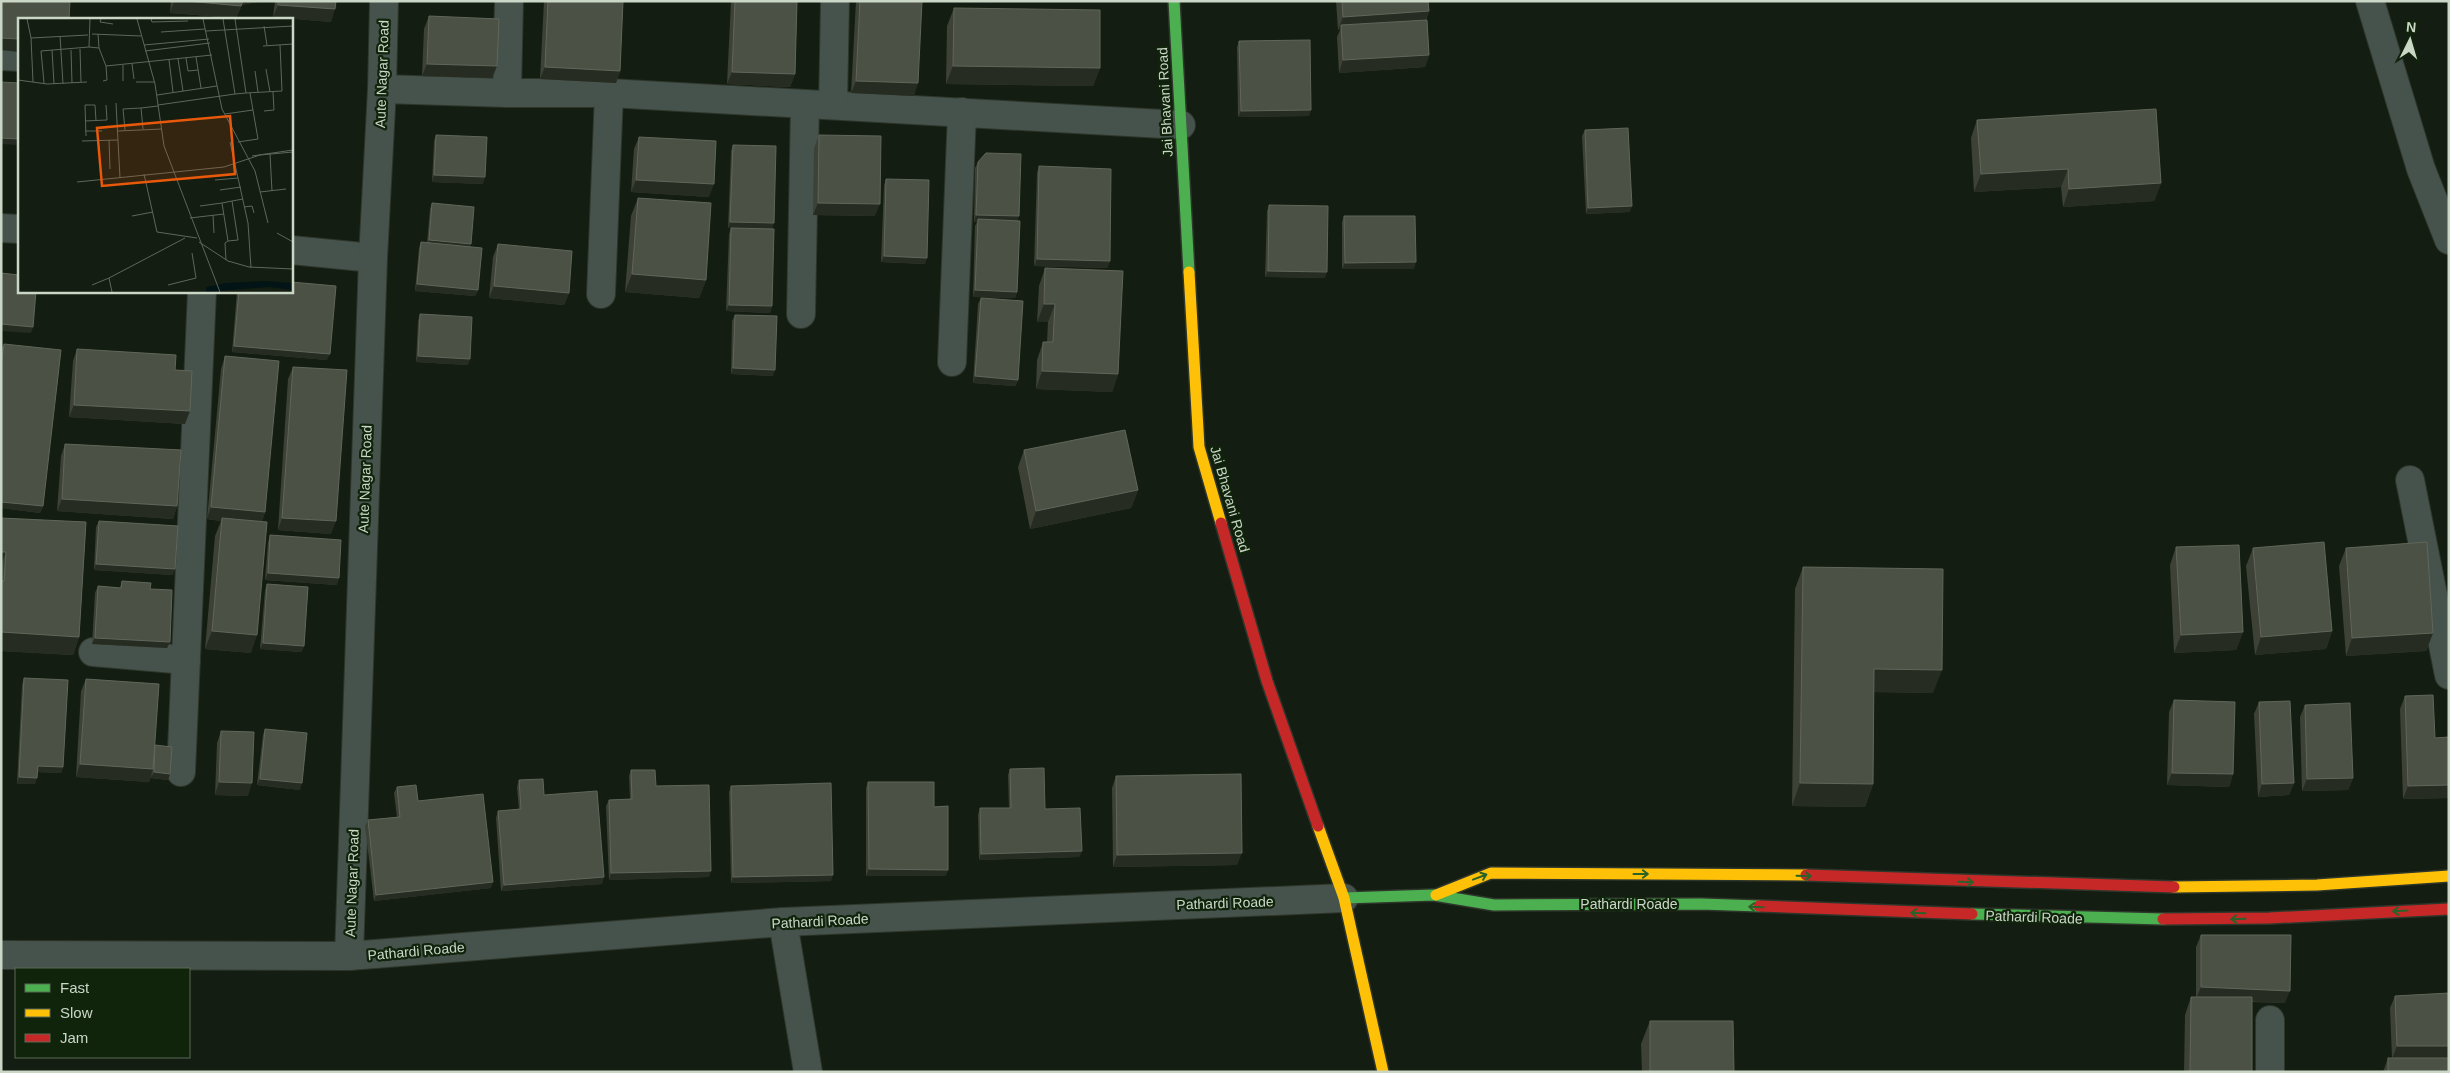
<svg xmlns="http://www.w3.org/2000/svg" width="2450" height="1073" viewBox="0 0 2450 1073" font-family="Arial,sans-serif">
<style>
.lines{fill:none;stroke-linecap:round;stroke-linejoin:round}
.street-casing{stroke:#2e362b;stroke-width:30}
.fast-casing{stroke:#2e362b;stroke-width:14}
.slow-casing{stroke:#2e362b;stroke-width:14}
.jam-casing{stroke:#2e362b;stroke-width:14}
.street{stroke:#46524c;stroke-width:28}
.fast{stroke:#4caf50;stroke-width:11}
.slow{stroke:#ffc107;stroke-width:11}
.jam{stroke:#c62828;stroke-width:11}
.wall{fill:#3d4136}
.shaded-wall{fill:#262c21}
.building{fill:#4c5146;stroke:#60665a}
.oneway{stroke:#2b622a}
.labels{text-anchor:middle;stroke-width:4.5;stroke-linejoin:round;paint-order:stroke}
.street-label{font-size:14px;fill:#cad7c7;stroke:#10230b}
.inset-road{fill:none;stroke:#5d675a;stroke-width:1}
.view{fill:#e8590c;fill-opacity:0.15;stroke:#e8590c;stroke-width:2.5}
.inset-edge{fill:none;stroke:#cad7c7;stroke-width:2.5}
</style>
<rect width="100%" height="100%" fill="#141d11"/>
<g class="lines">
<g class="street-casing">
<g id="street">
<path d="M2370 1 2421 169 2449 240"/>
<path d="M1 56 19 57"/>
<path d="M382 89 507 93H609L1181 125"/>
<path d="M507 93 509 1"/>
<path d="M833 105 835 1"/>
<path d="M1 228 19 229"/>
<path d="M291 250 373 258"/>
<path d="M601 294 609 93"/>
<path d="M801 314 805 104"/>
<path d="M952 362 962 112"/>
<path d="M2410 480 2449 675"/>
<path d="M93 652 186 660"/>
<path d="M181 772 202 291"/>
<path d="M783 922 808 1072"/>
<path d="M1 955 349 956 783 922 1344 898"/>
<path d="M349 956 373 258 382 89 384 1"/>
<path d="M2270 1020V1072"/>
</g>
</g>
<g class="fast-casing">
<g id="fast">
<path d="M1174 1 1189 272"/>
<path d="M1344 898 1434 895 1494 905 1701 904 1759 906"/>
<path d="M1972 914 2163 919"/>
</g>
</g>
<g class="slow-casing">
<g id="slow">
<path d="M1189 272 1199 447 1221 523"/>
<path d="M1318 826 1344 898 1383 1072"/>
<path d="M2174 887 2317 885 2449 876"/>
<path d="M1436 895 1491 873 1806 875"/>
</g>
</g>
<g class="jam-casing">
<g id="jam">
<path d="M1221 523 1267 681 1318 826"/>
<path d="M1806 875 2174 887"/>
<path d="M1759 906 1972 914"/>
<path d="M2163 919 2269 918 2449 909"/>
</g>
</g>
<use href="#street" class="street"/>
<use href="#fast" class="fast"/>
<use href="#slow" class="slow"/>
<use href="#jam" class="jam"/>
</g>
<g class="wall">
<path d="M171 1H258L257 2 242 5 236 18 170 13Z"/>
<path d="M275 1H336L331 22 273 17Z"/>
<path d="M544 1H623L620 71 616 83 540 79Z"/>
<path d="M731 1H797L795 74 790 87 727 84Z"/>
<path d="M856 1H922L914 96 851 93Z"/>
<path d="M1336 1H1428L1429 11 1426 20 1429 55 1425 67 1339 73 1337 37 1340 30H1338Z"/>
<path d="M954 8 1100 68 1093 86 946 84 947 26Z"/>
<path d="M429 16 497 66 492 78 422 76 424 29Z"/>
<path d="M1239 41 1309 116 1238 117 1237 47Z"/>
<path d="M1977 120 2161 183 2154 201 2063 207 2061 187 1974 192 1971 138Z"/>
<path d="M1585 130 1632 206 1629 212 1586 214 1582 136Z"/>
<path d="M436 135 483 184 432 182 434 141Z"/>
<path d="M819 135 875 216 813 215 814 148Z"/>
<path d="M639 137 709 197 631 192 634 149Z"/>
<path d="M733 145 772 229V306L770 313 726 311 729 234 731 228H728L731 151Z"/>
<path d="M978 162 1018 221 1017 292 1015 298 973 297 975 226 977 222H974L975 168Z"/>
<path d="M1039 166 1110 261 1107 268 1034 266 1037 173Z"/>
<path d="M886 179 925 264 881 262 884 185Z"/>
<path d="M638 198 706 280 699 298 625 292 631 216Z"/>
<path d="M432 203 469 247 478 290 475 296 415 291 419 248 421 242 427 243 430 209Z"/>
<path d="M1269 205 1325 278 1265 277 1267 211Z"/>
<path d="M1344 216 1414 269H1342V222Z"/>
<path d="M498 244 569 293 564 305 489 298 493 257Z"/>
<path d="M1045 268 1118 374 1112 392 1036 389 1037 360 1043 342H1047L1048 322H1037L1039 286Z"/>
<path d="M237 291H291L327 360 232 352Z"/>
<path d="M981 298 1018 380 1015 386 973 383 978 304Z"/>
<path d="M420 314 468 365 416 362 418 321Z"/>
<path d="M735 315 773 376 731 374 732 321Z"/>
<path d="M4 344 43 506 40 513 1 508V350Z"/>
<path d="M77 349 175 370 185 424 69 417 73 361Z"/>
<path d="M225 356 265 512 262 521 251 653 205 649 215 536 221 521 207 519 221 369Z"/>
<path d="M293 367 331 534 278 530 288 379Z"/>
<path d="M65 444 177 506 173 519 57 511 61 456Z"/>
<path d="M1024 450 1138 490 1131 508 1030 529 1018 467Z"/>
<path d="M1 518 79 637 73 655 1 651Z"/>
<path d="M99 521 173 575 94 570 96 527Z"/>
<path d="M270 535 337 585 265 580 268 542Z"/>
<path d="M2176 547 2243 632 2236 650 2174 653 2170 565Z"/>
<path d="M2253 548 2332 631 2326 649 2255 655 2246 566Z"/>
<path d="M2346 548 2433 633 2426 651 2346 656 2339 566Z"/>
<path d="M1803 567 1933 693 1874 692 1873 784 1865 807 1792 806 1795 589Z"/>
<path d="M122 581 170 642 167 648 92 644 95 593 98 586 120 588Z"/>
<path d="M267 584 304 646 301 652 260 649 265 590Z"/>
<path d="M24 678 63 767 61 773 37 772 35 784H17L22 685Z"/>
<path d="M86 679 155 747 170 774 168 780 151 778 152 774 149 782 76 777 81 691Z"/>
<path d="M2405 696 2435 738 2449 737V798L2403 799 2400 709Z"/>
<path d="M2174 700 2233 774 2229 787 2167 785 2169 712Z"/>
<path d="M2259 702 2294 783 2289 795 2258 797 2254 714Z"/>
<path d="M2305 705 2353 778 2348 790 2302 791 2300 717Z"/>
<path d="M265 729 300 790 257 785 263 735Z"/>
<path d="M221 731 248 796 215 795 217 743Z"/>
<path d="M1010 769 1082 851 1079 857 979 860 978 815 980 808H1009L1008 775Z"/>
<path d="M631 770 656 786 709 877 609 880 606 806 609 800 630 799 629 776Z"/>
<path d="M1116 776 1237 865 1113 867 1112 788Z"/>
<path d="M519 780 544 795 602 884 501 891 496 818 498 811 519 810 517 787Z"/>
<path d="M868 782 934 807 946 876H866V788Z"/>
<path d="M731 786 831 881 731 883 729 792Z"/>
<path d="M397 787 418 801 491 888 374 901 365 826 368 820 397 817 394 793Z"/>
<path d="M2201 935 2285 1003 2252 1002V1072H2184L2185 1015 2191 997H2196V947Z"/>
<path d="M2395 996 2449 1072H2383L2388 1058H2392L2390 1008Z"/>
<path d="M1650 1021 1734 1072H1642L1641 1044Z"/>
</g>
<g class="shaded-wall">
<path d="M174 1H258L257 2 242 5 236 18 170 13Z"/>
<path d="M278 5 335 9 331 22 273 17Z"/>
<path d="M1429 11 1424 23 1341 25 1340 30H1338L1343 17Z"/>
<path d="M1 38 19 39V52L1 50Z"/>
<path d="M1429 55 1425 67 1339 73 1343 60Z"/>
<path d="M427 64 497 66 492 78 422 76Z"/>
<path d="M953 66 1100 68 1093 86 946 84Z"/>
<path d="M545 67 620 71 616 83 540 79Z"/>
<path d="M732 72 795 74 790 87 727 84Z"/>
<path d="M856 81 918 83 914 96 851 93Z"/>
<path d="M1311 110 1309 116 1238 117 1241 111Z"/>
<path d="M1 138 19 139V145L1 144Z"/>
<path d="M2068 169 2061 187 1974 192 1981 174Z"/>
<path d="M434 175 485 177 483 184 432 182Z"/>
<path d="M636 180 714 184 709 197 631 192Z"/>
<path d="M2161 183 2154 201 2063 207 2069 189Z"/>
<path d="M818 203 880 204 875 216 813 215Z"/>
<path d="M1632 206 1629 212 1586 214 1588 208Z"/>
<path d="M976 215 1019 216 1017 223 978 219 977 222H974Z"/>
<path d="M730 222 774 223 772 230 728 228Z"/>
<path d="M429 240 471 244 468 250 427 246Z"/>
<path d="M884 256 927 258 925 264 881 262Z"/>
<path d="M1037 259 1110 261 1107 268 1034 266Z"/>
<path d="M1416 262 1414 269H1342L1345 263Z"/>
<path d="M1268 271 1327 272 1325 278 1265 277Z"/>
<path d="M632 274 706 280 699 298 625 292Z"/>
<path d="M417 284 478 290 475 296 415 291Z"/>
<path d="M494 286 569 293 564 305 489 298Z"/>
<path d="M975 290 1017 292 1015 298 973 297Z"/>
<path d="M1044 304H1055L1048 322H1037Z"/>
<path d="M729 305 772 306 770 313 726 311Z"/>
<path d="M1 324 33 327 31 333 1 331Z"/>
<path d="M234 346 330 354 327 360 232 352Z"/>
<path d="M418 356 470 359 468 365 416 362Z"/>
<path d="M733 368 775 370 773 376 731 374Z"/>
<path d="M1042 371 1118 374 1112 392 1036 389Z"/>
<path d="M975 376 1018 380 1015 386 973 383Z"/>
<path d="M74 405 190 411 185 424 69 417Z"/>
<path d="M1138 490 1131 508 1030 529 1036 511Z"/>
<path d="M62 499 177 506 173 519 57 511Z"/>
<path d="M1 502 43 506 40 513 1 508Z"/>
<path d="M211 507 265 512 261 524 222 518 221 521 207 519Z"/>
<path d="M282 518 336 521 331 534 278 530Z"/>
<path d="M1 552H6L1 565Z"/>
<path d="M96 564 175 569 173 575 94 570Z"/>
<path d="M268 573 339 578 337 585 265 580Z"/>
<path d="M212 631 257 635 251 653 205 649Z"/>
<path d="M2332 631 2326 649 2255 655 2261 637Z"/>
<path d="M1 632 79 637 73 655 1 651Z"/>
<path d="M2243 632 2236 650 2174 653 2181 635Z"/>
<path d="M2433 633 2426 651 2346 656 2352 638Z"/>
<path d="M95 638 170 642 167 648 92 644Z"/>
<path d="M263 643 304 646 301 652 260 649Z"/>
<path d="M1874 669 1942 670 1933 693 1866 692Z"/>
<path d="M80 764 153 769 149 782 76 777Z"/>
<path d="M38 766 63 767 61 773 36 772Z"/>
<path d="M154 772 170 774 168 780 151 778Z"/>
<path d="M2172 773 2233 774 2229 787 2167 785Z"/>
<path d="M19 777 37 778 35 784H17Z"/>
<path d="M2353 778 2348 790 2302 791 2307 779Z"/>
<path d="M260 779 302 783 300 790 257 785Z"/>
<path d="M219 782 252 783 248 796 215 795Z"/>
<path d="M1800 783 1873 784 1865 807 1792 806Z"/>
<path d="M2294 783 2289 795 2258 797 2262 784Z"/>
<path d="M2449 785V798L2403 799 2408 786Z"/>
<path d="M1082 851 1079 857 979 860 981 854Z"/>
<path d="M1242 853 1237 865 1113 867 1117 855Z"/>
<path d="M869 869 948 870 946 876H866Z"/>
<path d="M711 871 709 877 609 880 611 873Z"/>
<path d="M833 875 831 881 731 883 733 877Z"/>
<path d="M604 877 602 884 501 891 504 885Z"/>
<path d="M493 882 491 888 374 901 376 895Z"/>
<path d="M2201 987 2290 991 2285 1003 2196 999Z"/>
<path d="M2397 1046H2449V1058L2392 1059Z"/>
</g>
<g class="building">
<path d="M1 1H70L69 19H19V39L1 38Z"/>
<path d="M187 1H243L241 6Z"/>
<path d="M278 1H336L335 9 278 5Z"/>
<path d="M548 1H623L620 71 545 67Z"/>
<path d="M735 1H797L795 74 732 72Z"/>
<path d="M860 1H922L918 83 856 81Z"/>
<path d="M1342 1H1428L1429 11 1343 17Z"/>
<path d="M954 8 1100 10V68L953 66Z"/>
<path d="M429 16 499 19 497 66 427 64Z"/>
<path d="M1427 20 1429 55 1343 60 1341 25Z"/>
<path d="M1310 40 1311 110 1241 111 1239 41Z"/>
<path d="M1 82 19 83V139L1 138Z"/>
<path d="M2156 109 2161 183 2069 189 2068 169 1981 174 1977 120Z"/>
<path d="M1628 128 1632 206 1588 208 1585 130Z"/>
<path d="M436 135 487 137 485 177 434 175Z"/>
<path d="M819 135 881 136 880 204 818 203Z"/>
<path d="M639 137 716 141 714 184 636 180Z"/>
<path d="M733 145 776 146 774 223 730 222Z"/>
<path d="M986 153 1021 154 1019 216 976 215 978 162Z"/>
<path d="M1039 166 1111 169 1110 261 1037 259Z"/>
<path d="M886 179 929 180 927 258 884 256Z"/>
<path d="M638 198 711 203 706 280 632 274Z"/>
<path d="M432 203 474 207 471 244 429 240Z"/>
<path d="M1269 205 1328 206 1327 272 1268 271Z"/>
<path d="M1344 216H1415L1416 262 1345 263Z"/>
<path d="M978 219 1020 221 1017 292 975 290Z"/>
<path d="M731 228 774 229 772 306 729 305Z"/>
<path d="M421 242 482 248 478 290 417 284Z"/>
<path d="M498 244 572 251 569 293 494 286Z"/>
<path d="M1045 268 1123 271 1118 374 1042 371 1043 342H1053L1055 304H1044Z"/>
<path d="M1 273 19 275V291H36L33 327 1 324Z"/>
<path d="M291 282 336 286 330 354 234 346 239 291H291Z"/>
<path d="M981 298 1023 301 1018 380 975 376Z"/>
<path d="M420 314 472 317 470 359 418 356Z"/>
<path d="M735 315 777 316 775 370 733 368Z"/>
<path d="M4 344 61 350 43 506 1 502V366Z"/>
<path d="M77 349 176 355 175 370 192 371 190 411 74 405Z"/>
<path d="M225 356 279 361 265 512 211 507Z"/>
<path d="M293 367 347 370 336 521 282 518Z"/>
<path d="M1125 430 1138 490 1036 511 1024 450Z"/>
<path d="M65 444 181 450 177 506 62 499Z"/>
<path d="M1 518 86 522 79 637 1 632V581H4L6 552H1Z"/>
<path d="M222 518 267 522 257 635 212 631Z"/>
<path d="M99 521 178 526 175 569 96 564Z"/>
<path d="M270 535 341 540 339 578 268 573Z"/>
<path d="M2324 542 2332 631 2261 637 2253 548Z"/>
<path d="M2427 542 2433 633 2352 638 2346 548Z"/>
<path d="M2239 545 2243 632 2181 635 2176 547Z"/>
<path d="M1803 567 1943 569 1942 670 1874 669 1873 784 1800 783Z"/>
<path d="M122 581 151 583 150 589 172 590 170 642 95 638 98 586 121 588Z"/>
<path d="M267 584 308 587 304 646 263 643Z"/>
<path d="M24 678 68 680 63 767 38 766 37 778 19 777Z"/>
<path d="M86 679 159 684 153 769 80 764Z"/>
<path d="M2433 695 2435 738 2449 737V785L2408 786 2405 696Z"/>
<path d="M2174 700 2235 702 2233 774 2172 773Z"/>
<path d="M2290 701 2294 783 2262 784 2259 702Z"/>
<path d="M2350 703 2353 778 2307 779 2305 705Z"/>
<path d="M265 729 307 733 302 783 260 779Z"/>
<path d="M221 731 254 732 252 783 219 782Z"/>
<path d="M155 745 172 747 170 774 154 772Z"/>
<path d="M1044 768 1045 809 1080 808 1082 851 981 854 980 808H1011L1010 769Z"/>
<path d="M631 770H655L656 786 709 785 711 871 611 873 609 800 632 799Z"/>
<path d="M1241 774 1242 853 1117 855 1116 776Z"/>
<path d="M543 779 544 795 597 791 604 877 504 885 498 811 521 809 519 780Z"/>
<path d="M868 782H934V807L948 806V870L869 869Z"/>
<path d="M831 783 833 875 733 877 731 786Z"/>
<path d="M416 785 418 801 483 794 493 882 376 895 368 820 400 817 397 787Z"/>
<path d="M2201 935H2291L2290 991 2201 987Z"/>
<path d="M2449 993V1046H2397L2395 996Z"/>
<path d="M2191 997H2252V1072H2190Z"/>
<path d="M1650 1021H1733L1734 1072H1650Z"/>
<rect x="2388" y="1058" width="61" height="14"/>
</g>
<defs><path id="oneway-shaft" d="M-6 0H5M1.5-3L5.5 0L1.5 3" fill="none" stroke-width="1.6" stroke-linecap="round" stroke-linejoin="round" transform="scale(1.25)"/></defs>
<g class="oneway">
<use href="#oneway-shaft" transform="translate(1641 874)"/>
<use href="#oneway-shaft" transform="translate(1804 876) rotate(2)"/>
<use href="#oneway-shaft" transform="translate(1480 877) rotate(-21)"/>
<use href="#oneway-shaft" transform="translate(1966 882) rotate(2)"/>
<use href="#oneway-shaft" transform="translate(1756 907) rotate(-178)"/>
<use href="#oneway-shaft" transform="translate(2400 911) rotate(177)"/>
<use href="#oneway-shaft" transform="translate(1918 913) rotate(-178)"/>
<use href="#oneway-shaft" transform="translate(2238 919) rotate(178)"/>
</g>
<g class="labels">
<g class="street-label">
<text transform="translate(382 74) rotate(-88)" y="5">Aute Nagar Road</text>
<text transform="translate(1165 102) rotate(-93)" y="5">Jai Bhavani Road</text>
<text transform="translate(365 479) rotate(-88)" y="5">Aute Nagar Road</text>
<text transform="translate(1230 499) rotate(74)" y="5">Jai Bhavani Road</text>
<text transform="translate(352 883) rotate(-88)" y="5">Aute Nagar Road</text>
<text transform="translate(1225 903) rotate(-2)" y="5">Pathardi Roade</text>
<text x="1629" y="909">Pathardi Roade</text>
<text transform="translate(2034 917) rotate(2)" y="5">Pathardi Roade</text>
<text transform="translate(820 921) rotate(-3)" y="5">Pathardi Roade</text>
<text transform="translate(416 951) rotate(-5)" y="5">Pathardi Roade</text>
</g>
</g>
<g transform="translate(18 18)">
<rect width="275" height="275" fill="#141d11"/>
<path d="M247 263 275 265V272L251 269 188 274V269L208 265Z" fill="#021415"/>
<path class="inset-road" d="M9 1 13 20 70 17M72 1 71 29 81 30 80 16M83 1 82 4 95 6M119 1 137 66 146 128 202 274M133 1 134 4 170 3M185 1 204 91 237 153 250 205M217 1 228 75 217 76M246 8 249 27M188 13 275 8M143 14 187 11M74 16 123 18M42 18 45 66M13 20 15 64M126 27 191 21M245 28 275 26M81 30 88 48 89 62 85 63M62 31 63 64M34 32 36 66M53 32 54 65M127 33 192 25M178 39 183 70M168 40 170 53 180 52M160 41 165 73M151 42 155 74M114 46 116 61M105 47V63M88 48 194 37M248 51 252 74M237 53 240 74M0 62 29 66 69 64M118 64H136M26 65 23 33 71 29M228 75 264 73 262 27M139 77 199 68M98 85 102 160M140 87 217 76 205 1M246 93 256 92 255 74M207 96 235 92M67 103 89 102 88 87M125 111 123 90 140 88M107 112 105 91 123 90M67 113H84M100 113 144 111M68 118 67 87H77L78 103M91 122 92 151M64 123 100 122M212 124 230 205 233 250M220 124 240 121 232 75M252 136 254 173M234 138 275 132M126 156 139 214 179 220M197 162 220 160M59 164 206 149 242 137 275 134M202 172 223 169M242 174 268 171M214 183 220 222 210 223 204 185 214 183 225 181M182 188 204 185M226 189 234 188 236 195M195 197 196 215M114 198 135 194M172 200 206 196M259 215 275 224M181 224 210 243 231 249 275 251M208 242 207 225 210 223M91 260 167 220M74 267 91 260 94 274M150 267 178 260 174 235"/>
<path class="view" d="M212 98 217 156 84 168 79 110Z"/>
<rect width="275" height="275" class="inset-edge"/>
</g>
<rect width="2450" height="1073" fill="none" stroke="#cad7c7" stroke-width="5"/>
<rect x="15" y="968" width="175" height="90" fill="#10230b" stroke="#5a6b56"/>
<rect x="25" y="984" width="25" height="8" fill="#4caf50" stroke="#5a6b56"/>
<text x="60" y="993" font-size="15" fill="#cad7c7">Fast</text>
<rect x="25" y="1009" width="25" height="8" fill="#ffc107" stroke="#5a6b56"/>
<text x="60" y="1018" font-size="15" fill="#cad7c7">Slow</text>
<rect x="25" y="1034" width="25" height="8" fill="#c62828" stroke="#5a6b56"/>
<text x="60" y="1043" font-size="15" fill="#cad7c7">Jam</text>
<g transform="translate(2410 40) rotate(5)" stroke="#10230b" stroke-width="4" paint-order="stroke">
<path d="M0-4L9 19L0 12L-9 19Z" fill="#cad7c7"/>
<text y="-8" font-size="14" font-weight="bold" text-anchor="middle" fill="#cad7c7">N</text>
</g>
</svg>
